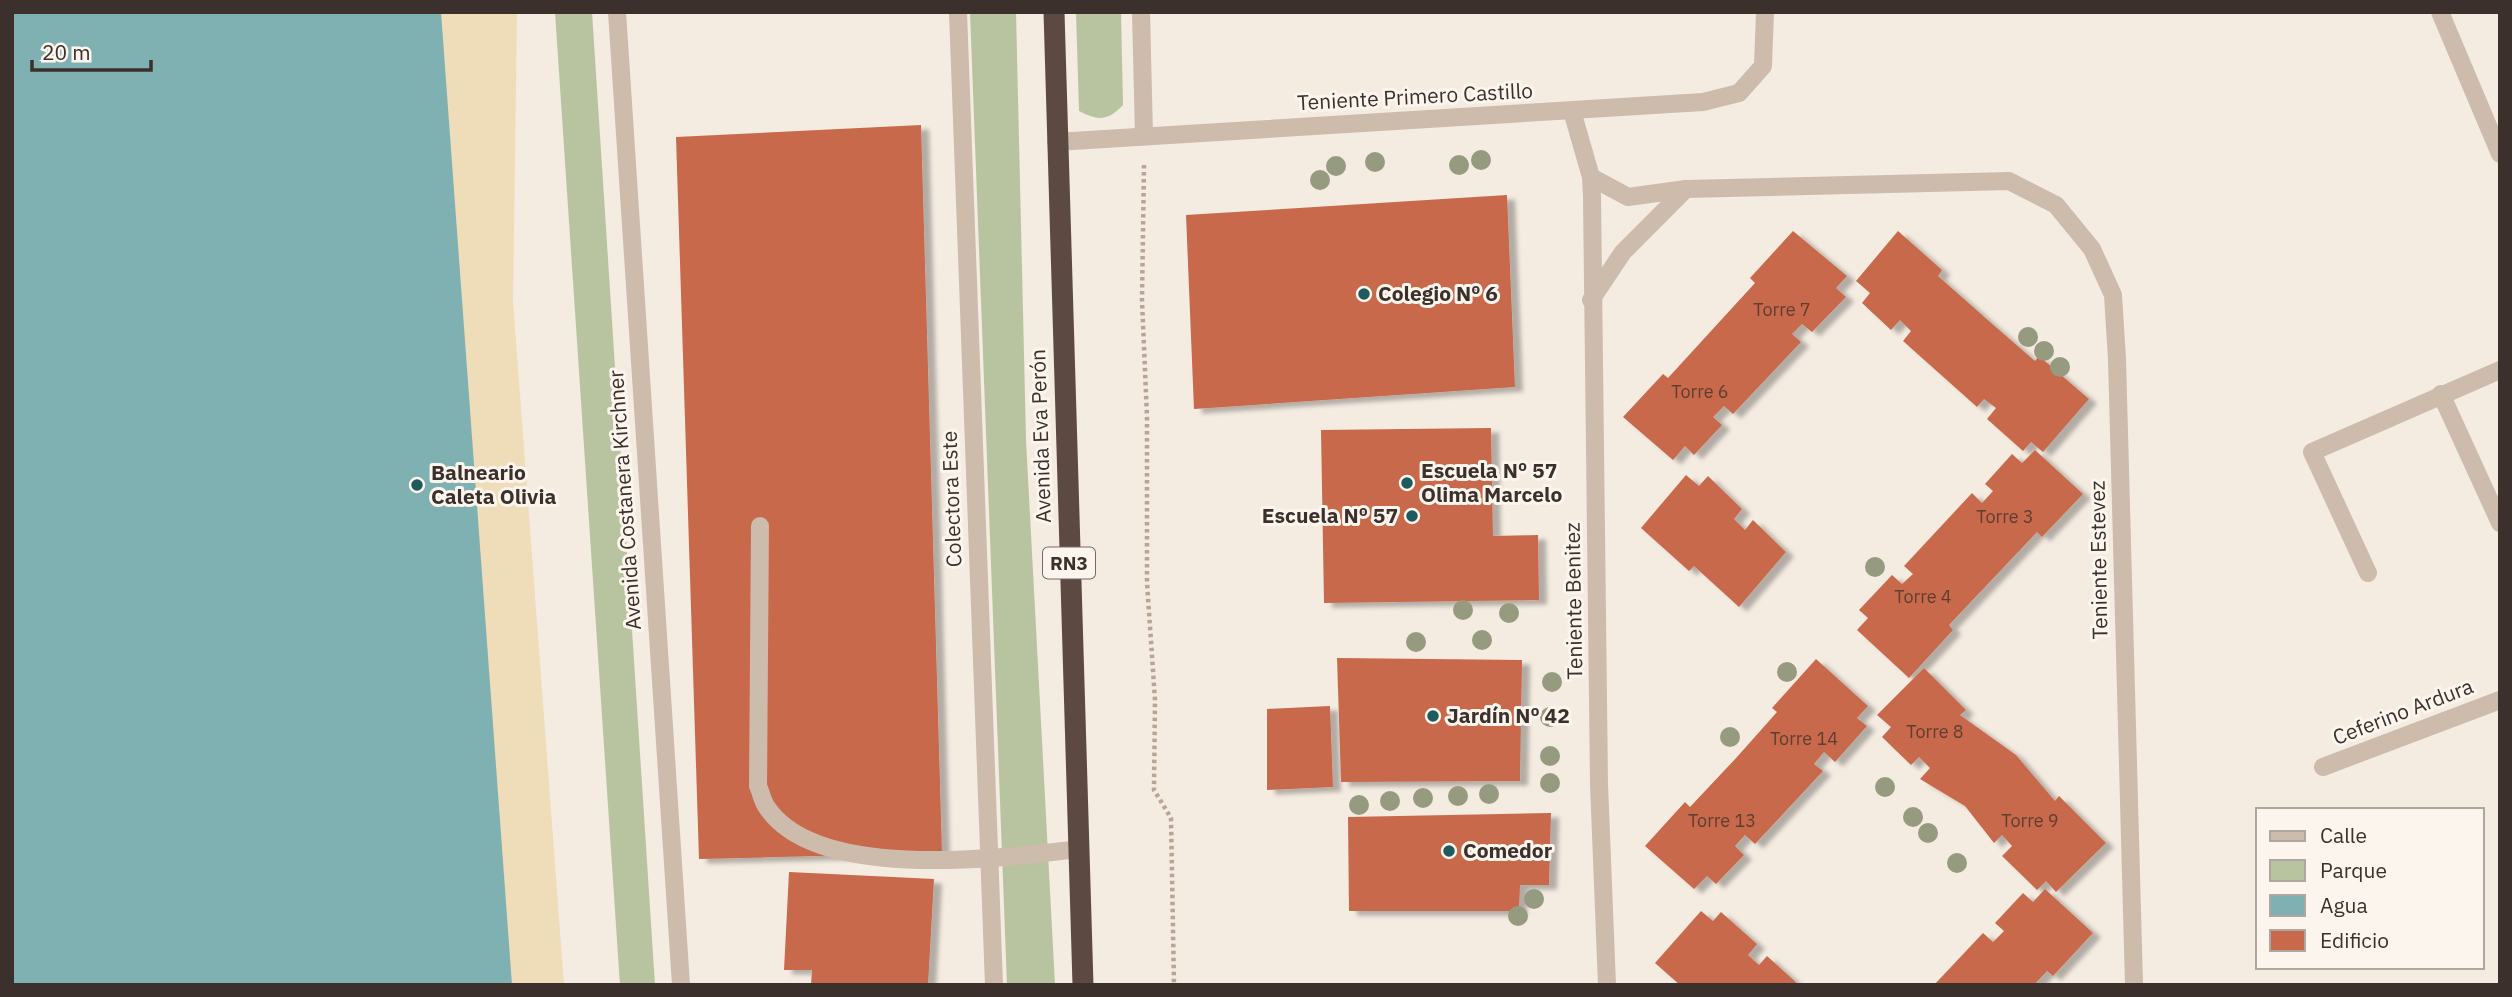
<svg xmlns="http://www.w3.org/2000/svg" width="2512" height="997" viewBox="0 0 2512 997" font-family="'IBM Plex Sans',sans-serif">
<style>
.green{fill:#b8c4a0}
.sand{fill:#efdcb8}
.water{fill:#7fb0b2}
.building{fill:#c8694b;filter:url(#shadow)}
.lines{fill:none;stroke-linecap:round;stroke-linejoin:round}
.path{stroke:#b9a596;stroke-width:4.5;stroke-dasharray:3.5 3.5;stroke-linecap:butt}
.minor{stroke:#cdbbac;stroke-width:18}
.highway{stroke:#5c4a42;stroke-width:21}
.tree{fill:#969b7f}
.poi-dot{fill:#1f5a5e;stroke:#fbf5ee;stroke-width:2.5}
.labels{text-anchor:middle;stroke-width:6;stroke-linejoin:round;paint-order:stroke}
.number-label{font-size:18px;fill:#5e3e33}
.shield{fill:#fbf5ee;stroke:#756b66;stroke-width:2}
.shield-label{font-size:19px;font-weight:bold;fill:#3b302b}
.street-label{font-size:21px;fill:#3b302b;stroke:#fbf5ee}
.poi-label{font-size:21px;font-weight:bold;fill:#3b302b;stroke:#fbf5ee;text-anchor:start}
</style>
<defs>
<filter id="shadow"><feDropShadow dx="8" dy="4.5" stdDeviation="2" flood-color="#0004"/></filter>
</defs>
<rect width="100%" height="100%" fill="#f4ebe1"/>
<g class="green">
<path d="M555 12H592L655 985H620Z"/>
<path d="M970 12H1016L1026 440 1055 985H1007Z"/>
<path d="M1076 12H1121L1123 105C1108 121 1098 121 1079 111Z"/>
</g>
<path class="sand" d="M270 12H517L513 301 564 985H349Z"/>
<path class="water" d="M12 12H441L512 985H12Z"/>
<g class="building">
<path d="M921 125 942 853 699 859 676 137Z"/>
<path d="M1507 195 1515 387 1194 409 1186 215Z"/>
<path d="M1793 231 1847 276 1836 288 1846 297 1812 332 1802 324 1792 334 1801 342 1733 414 1724 406 1713 417 1722 425 1694 455 1685 446 1673 460 1623 417 1663 374 1668 378 1755 283 1750 278Z"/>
<path d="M1898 231 1942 270 1938 276 1990 322 2035 361 2039 356 2089 399 2043 452 2031 442 2023 451 1987 419 1996 408 1984 399 1977 407 1903 341 1911 331 1900 320 1891 330 1862 303 1870 293 1856 281Z"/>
<path d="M1491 428 1493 536 1538 535 1539 600 1324 603 1321 430Z"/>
<path d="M2035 450 2083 494 2042 537 2037 532 1949 625 1953 630 1909 678 1857 630 1868 618 1859 610 1892 575 1902 584 1913 574 1904 566 1972 493 1982 503 1993 491 1985 484 2012 454 2022 463Z"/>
<path d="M1686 475 1699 486 1708 476 1742 509 1734 519 1745 530 1753 520 1786 552 1739 607 1694 566 1689 571 1641 528Z"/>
<path d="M1337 658 1522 660 1520 781 1341 782Z"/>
<path d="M1816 659 1868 706 1857 718 1867 726 1835 762 1824 752 1814 764 1823 771 1755 844 1745 835 1735 846 1744 855 1716 884 1707 876 1694 889 1645 846 1685 802 1690 807 1737 757 1777 712 1772 708Z"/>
<path d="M1924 668 1966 710 1960 715 2016 755 2055 801 2059 796 2106 843 2056 892 2046 881 2037 890 2002 856 2012 846 2002 835 1994 843 1965 806 1920 779 1930 768 1919 757 1911 765 1882 737 1891 727 1877 715Z"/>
<path d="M1330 706 1333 787 1267 790V709Z"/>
<path d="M1551 813 1549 885H1520L1519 911H1349L1348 817Z"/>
<path d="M789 872 934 879 928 985H811L812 970H784Z"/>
<path d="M2045 889 2093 933 2053 976 2047 971 2034 985H1934L1983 933 1993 942 2004 931 1995 923 2023 893 2033 902Z"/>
<path d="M1701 911 1713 921 1721 912 1757 944 1748 955 1759 965 1767 956 1799 985H1680L1655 963Z"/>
</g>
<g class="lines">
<path class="path" d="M1144 165 1142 300 1147 417V583L1155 700 1154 790 1171 818 1174 985"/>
<g class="minor">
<path d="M617 12 681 985"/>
<path d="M958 12 994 985"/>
<path d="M1141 12 1144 136"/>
<path d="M2440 12 2500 154"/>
<path d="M1572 111 1591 177 1592 196 1599 784 1607 985"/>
<path d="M1056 142 1703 102 1739 93 1763 66 1765 12"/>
<path d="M1591 177 1628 197 1686 189"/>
<path d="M1591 300 1623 252 1686 189 2009 181 2056 205 2092 249 2113 295 2117 359 2134 985"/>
<path d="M2441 394 2500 523"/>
<path d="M760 526 758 786C761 792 762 800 766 806 815 883 1003 858 1079 849"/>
<path d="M2368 573 2312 452 2500 370"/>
<path d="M2323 767 2500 700"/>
</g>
<path class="highway" d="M1054 12 1083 985"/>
</g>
<g class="tree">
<circle cx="1481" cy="160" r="10"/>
<circle cx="1375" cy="162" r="10"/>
<circle cx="1459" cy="165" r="10"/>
<circle cx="1336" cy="166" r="10"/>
<circle cx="1320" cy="180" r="10"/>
<circle cx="2028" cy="337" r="10"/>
<circle cx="2044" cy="351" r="10"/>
<circle cx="2060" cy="367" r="10"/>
<circle cx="1875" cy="567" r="10"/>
<circle cx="1463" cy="610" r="10"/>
<circle cx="1509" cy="613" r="10"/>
<circle cx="1482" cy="640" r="10"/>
<circle cx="1416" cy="642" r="10"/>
<circle cx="1787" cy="672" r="10"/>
<circle cx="1552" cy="682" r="10"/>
<circle cx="1550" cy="717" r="10"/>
<circle cx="1730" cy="737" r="10"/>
<circle cx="1550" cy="756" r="10"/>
<circle cx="1550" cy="783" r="10"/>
<circle cx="1885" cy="787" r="10"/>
<circle cx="1489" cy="794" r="10"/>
<circle cx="1458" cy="796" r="10"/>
<circle cx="1423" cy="798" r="10"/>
<circle cx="1390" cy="801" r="10"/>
<circle cx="1359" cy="805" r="10"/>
<circle cx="1913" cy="817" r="10"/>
<circle cx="1928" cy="833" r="10"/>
<circle cx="1957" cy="863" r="10"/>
<circle cx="1534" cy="899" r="10"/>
<circle cx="1518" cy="916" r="10"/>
</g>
<g class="poi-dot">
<circle cx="1364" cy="294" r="7"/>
<circle cx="1407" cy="483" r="7"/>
<circle cx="417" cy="485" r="7"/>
<circle cx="1412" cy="516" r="7"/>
<circle cx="1433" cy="716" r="7"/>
<circle cx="1449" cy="851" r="7"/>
</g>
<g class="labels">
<g class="number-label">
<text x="1782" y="316">Torre 7</text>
<text x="1700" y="398">Torre 6</text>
<text x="2005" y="523">Torre 3</text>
<text x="1923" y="603">Torre 4</text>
<text x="1935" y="738">Torre 8</text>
<text x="1804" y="745">Torre 14</text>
<text x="1722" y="827">Torre 13</text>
<text x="2030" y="827">Torre 9</text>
</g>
<rect class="shield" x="1043" y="547.5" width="52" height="31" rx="5"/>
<g class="shield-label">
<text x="1069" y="570">RN3</text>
</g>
<g class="street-label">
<text transform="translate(1415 97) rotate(-3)" y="7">Teniente Primero Castillo</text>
<text transform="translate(1041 436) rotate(-92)" y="7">Avenida Eva Perón</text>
<text transform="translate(952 499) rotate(-92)" y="7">Colectora Este</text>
<text transform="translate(625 500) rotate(-94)" y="7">Avenida Costanera Kirchner</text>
<text transform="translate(2099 560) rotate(-91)" y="7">Teniente Estevez</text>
<text transform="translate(1574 601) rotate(-91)" y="7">Teniente Benitez</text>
<text transform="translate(2403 712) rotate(-21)" y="7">Ceferino Ardura</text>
</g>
<g class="poi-label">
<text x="1378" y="301">Colegio Nº 6</text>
<text x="1421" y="478">Escuela Nº 57<tspan x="1421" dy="24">Olima Marcelo</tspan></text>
<text x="431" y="480">Balneario<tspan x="431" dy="24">Caleta Olivia</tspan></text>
<text x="1398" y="523" text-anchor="end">Escuela Nº 57</text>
<text x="1447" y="723">Jardín Nº 42</text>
<text x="1463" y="858">Comedor</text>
</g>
</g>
<rect width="2512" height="997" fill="none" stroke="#3b302b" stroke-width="28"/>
<rect x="2256" y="808" width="228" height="161" fill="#fbf5ee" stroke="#aea6a0" stroke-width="2"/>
<rect x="2270" y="831" width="35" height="10" fill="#cdbbac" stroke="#aea6a0" stroke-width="2"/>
<text x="2320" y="843" font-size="21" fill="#3b302b">Calle</text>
<rect x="2270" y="860" width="35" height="21" fill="#b8c4a0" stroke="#aea6a0" stroke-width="2"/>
<text x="2320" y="878" font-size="21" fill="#3b302b">Parque</text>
<rect x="2270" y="895" width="35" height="21" fill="#7fb0b2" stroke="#aea6a0" stroke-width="2"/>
<text x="2320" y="913" font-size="21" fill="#3b302b">Agua</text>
<rect x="2270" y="930" width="35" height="21" fill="#c8694b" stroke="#aea6a0" stroke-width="2"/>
<text x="2320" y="948" font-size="21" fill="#3b302b">Edificio</text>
<path d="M32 60v10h119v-10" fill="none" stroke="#3b302b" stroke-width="3.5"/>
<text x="42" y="60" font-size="21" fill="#3b302b" stroke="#fbf5ee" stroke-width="5" paint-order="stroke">20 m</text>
</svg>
